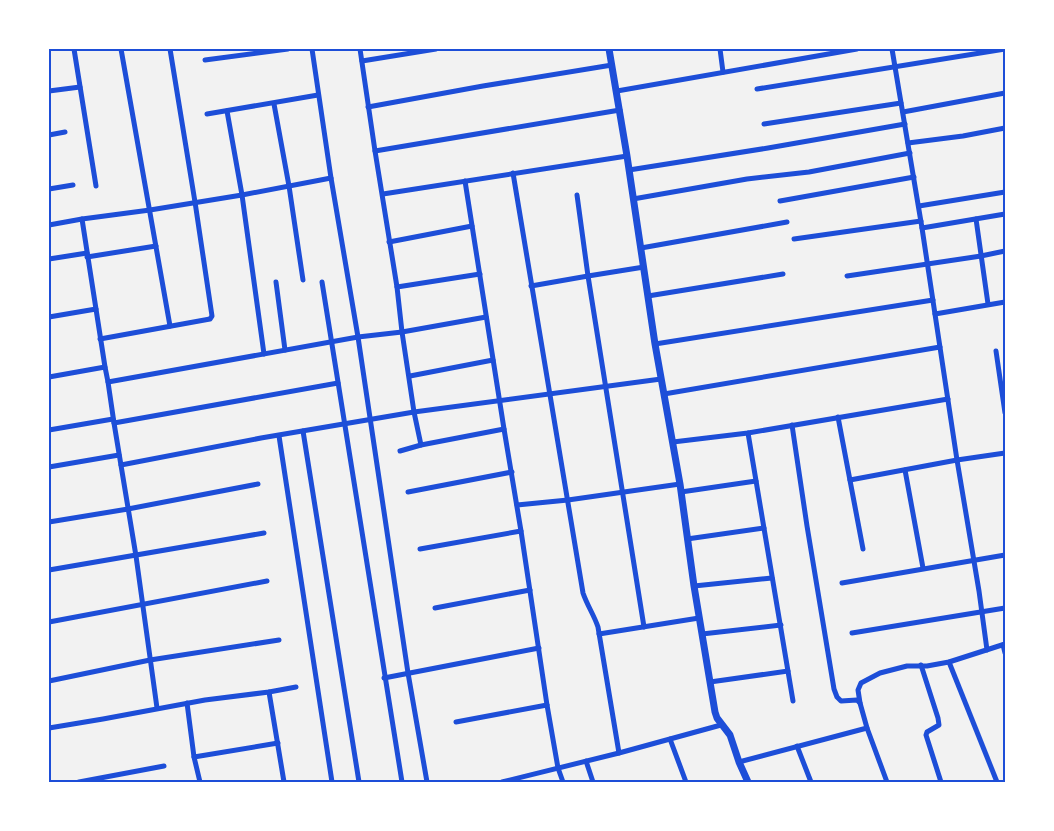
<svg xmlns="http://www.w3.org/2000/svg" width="1054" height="831" viewBox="0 0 1054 831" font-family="'Titillium Web',sans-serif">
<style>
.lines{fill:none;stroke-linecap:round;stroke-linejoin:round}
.minor{stroke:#1d4ed8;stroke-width:5}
.tertiary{stroke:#1d4ed8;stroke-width:7}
.neatline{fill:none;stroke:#1d4ed8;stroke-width:2}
</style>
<rect width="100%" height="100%" fill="#f2f2f2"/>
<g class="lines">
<g class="minor">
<path d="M74 49 96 186"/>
<path d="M121 49 170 326"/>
<path d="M312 49 331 178"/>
<path d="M360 49 375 151 397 287 402 332 414 412 421 445"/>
<path d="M720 49 723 72"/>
<path d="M892 49 922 228 957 460 979 591 987 650"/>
<path d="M205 60 288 49"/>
<path d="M362 61 436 49"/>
<path d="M757 89 1005 49"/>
<path d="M49 91 80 87"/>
<path d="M617 91 857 49"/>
<path d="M274 104 289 186 303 280"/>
<path d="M368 107 483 86 612 65"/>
<path d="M227 111 242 195 264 354"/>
<path d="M903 112 1005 93"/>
<path d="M207 114 318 95"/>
<path d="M764 124 901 103"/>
<path d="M49 135 65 132"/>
<path d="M908 143 963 136 1005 128"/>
<path d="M375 151 620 110"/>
<path d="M629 170 768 148 905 124"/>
<path d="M513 173 583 593C587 605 594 615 598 627L619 753"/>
<path d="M465 181 504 429 521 531 547 705 558 768 563 782"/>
<path d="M49 189 73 185"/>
<path d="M383 194 627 156"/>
<path d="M577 195 588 276 644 627"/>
<path d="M633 199 747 179 809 172 910 153"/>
<path d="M780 201 914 177"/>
<path d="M919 206 1005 192"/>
<path d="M976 219 988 304"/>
<path d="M49 225 82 219"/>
<path d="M922 228 1005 214"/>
<path d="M794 239 921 221"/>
<path d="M389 242 472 226"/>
<path d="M641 248 787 222"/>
<path d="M87 257 156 246"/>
<path d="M49 259 87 253"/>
<path d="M847 276 981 256 1005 251"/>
<path d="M276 282 285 350"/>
<path d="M322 282 402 782"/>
<path d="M531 286 588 276 644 267"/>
<path d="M397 287 480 274"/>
<path d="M648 296 783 274"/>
<path d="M935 314 1005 302"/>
<path d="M49 317 96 309"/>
<path d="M100 339 210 319 212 316 195 202 170 49"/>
<path d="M655 344 933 300"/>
<path d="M996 351 1005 413"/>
<path d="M410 376 493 360"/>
<path d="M49 377 105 367"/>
<path d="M108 382 358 337 402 332 486 317"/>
<path d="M664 394 940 347"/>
<path d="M838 417 863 549"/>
<path d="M114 423 338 383"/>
<path d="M792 425 807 526 834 689 837 697 841 701 857 700 860 703 867 728 887 782"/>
<path d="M49 430 113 419"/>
<path d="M303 431 359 782"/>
<path d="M748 433 793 701"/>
<path d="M279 436 332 782"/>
<path d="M673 442 748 433 948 399"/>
<path d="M400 451 421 445 504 429"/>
<path d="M121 465 261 438 414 412 661 379"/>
<path d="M49 467 119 455"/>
<path d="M905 470 923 568"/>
<path d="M850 480 957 460 1005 453"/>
<path d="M408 492 512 472"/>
<path d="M681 492 756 481"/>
<path d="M517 505 568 500 680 484"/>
<path d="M49 522 128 509 258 484"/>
<path d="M687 539 764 528"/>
<path d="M420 549 521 531"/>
<path d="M49 570 264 533"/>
<path d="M842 583 1005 555"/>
<path d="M694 586 772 578"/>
<path d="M435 608 530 590"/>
<path d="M49 622 267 581"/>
<path d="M852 633 1005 608"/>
<path d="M599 634 699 618"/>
<path d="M702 634 781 625"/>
<path d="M1003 645 1005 653"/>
<path d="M949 662 997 782"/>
<path d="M921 665 938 718 939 725 927 732 926 735 941 782"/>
<path d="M384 678 539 648"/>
<path d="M49 681 150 660 279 640"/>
<path d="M710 682 788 671"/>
<path d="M269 692 284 782"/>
<path d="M187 703 194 757 200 782"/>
<path d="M860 703 858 690 861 683 880 673 907 666H927L949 662 1005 644"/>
<path d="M157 708 136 556 114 423 108 382 105 367 82 219 150 210 242 195 331 178 358 337 408 673 427 782"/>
<path d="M456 722 547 705"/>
<path d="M49 728 103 719 205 700 269 692 296 687"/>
<path d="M670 739 686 782"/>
<path d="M797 746 811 782"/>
<path d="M194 757 278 743"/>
<path d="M586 761 593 782"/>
<path d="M739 762 867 728"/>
<path d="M79 782 164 766"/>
<path d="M502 782 619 753 721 725"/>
</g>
<path class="tertiary" d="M609 49 627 156 655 344 680 484 694 586 715 712 717 718 730 735 739 762 748 782"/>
</g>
<rect width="1054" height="831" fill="none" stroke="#ffffff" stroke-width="100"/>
<rect x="50" y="50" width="954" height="731" class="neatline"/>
</svg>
